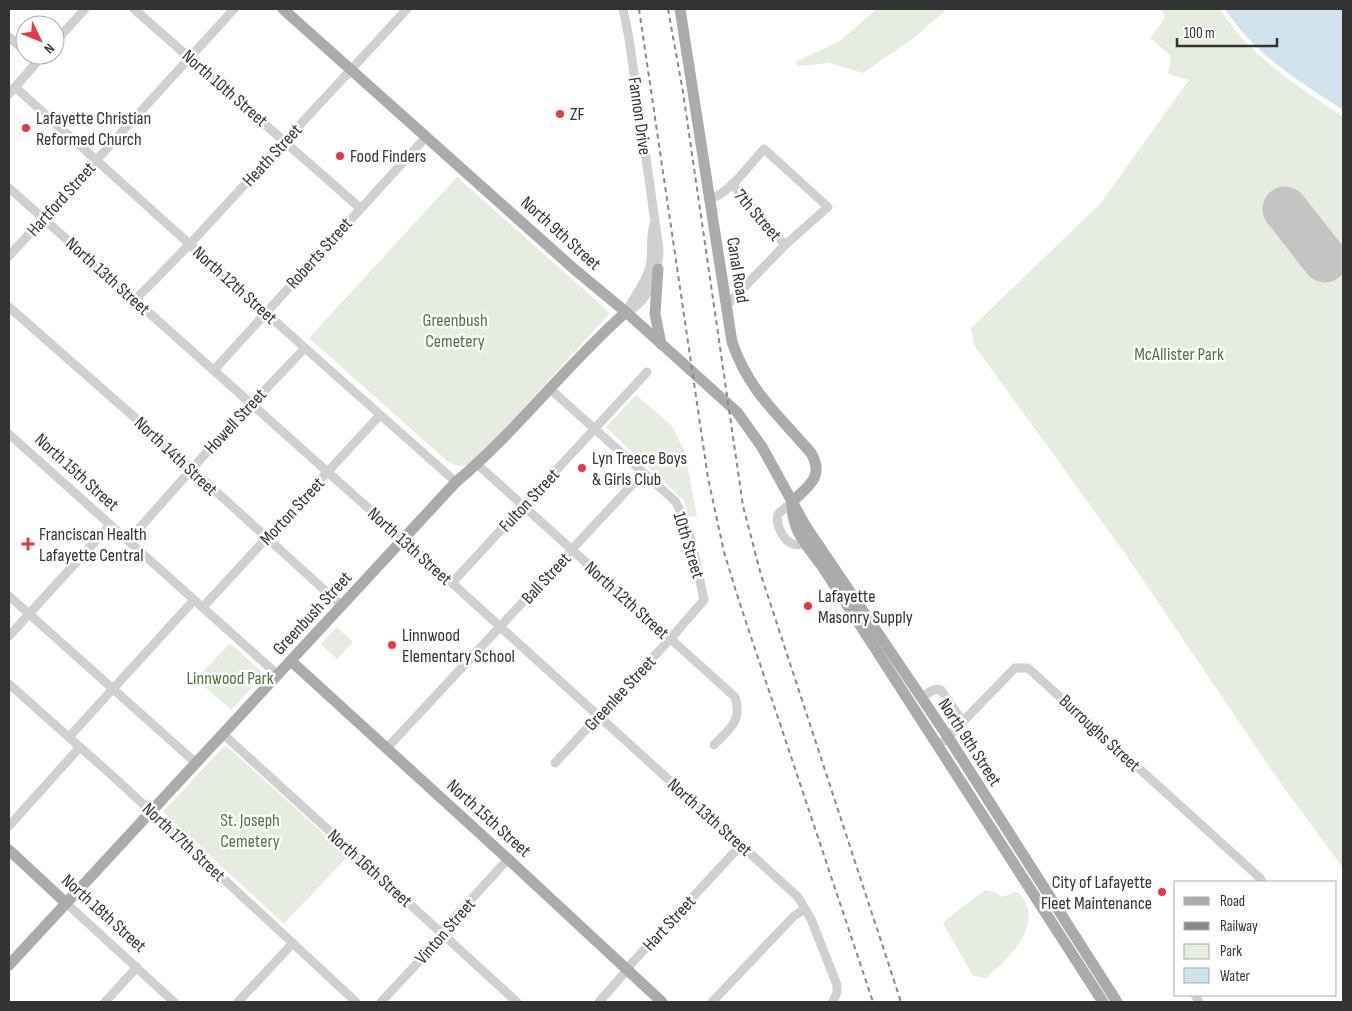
<svg xmlns="http://www.w3.org/2000/svg" width="1352" height="1011" viewBox="0 0 1352 1011" font-family="'Sofia Sans Condensed',sans-serif">
<style>
.green{fill:#e6ecdf}
.water{fill:#cfe2ee}
.lines{fill:none;stroke-linecap:round;stroke-linejoin:round}
.runway{stroke:#c4c4c4;stroke-width:45}
.minor{stroke:#d0d0d0;stroke-width:9}
.major{stroke:#ababab;stroke-width:11}
.rail{stroke:#888;stroke-width:2;stroke-dasharray:5 4;stroke-linecap:butt}
.poi-dot{fill:#e63946;stroke:#fff;stroke-width:2}
.labels{text-anchor:middle;stroke-width:5;stroke-linejoin:round;paint-order:stroke}
.street-label{font-size:18px;fill:#333;stroke:#fff}
.poi-label{font-size:18px;fill:#333;stroke:#fff;text-anchor:start}
.park-label{font-size:18px;fill:#56703f;stroke:#fff}
</style>
<rect width="100%" height="100%" fill="#fff"/>
<g class="green">
<path d="M877 9H947L915 37 863 73 830 63 798 66 795 62 840 41Z"/>
<path d="M1162 9H1220C1249 56 1298 86 1343 117V868L1279 781 1124 552 974 345 971 328 1101 203 1189 80 1168 74 1171 56 1150 38 1165 18Z"/>
<path d="M457 177 609 312V314L476 460C466 467 459 468 448 462L309 338Z"/>
<path d="M636 395 672 426 685 452 697 516 689 517 684 501 606 427Z"/>
<path d="M337 627 353 642 337 659 321 644Z"/>
<path d="M230 643 263 673V676L231 710 196 679Z"/>
<path d="M224 746 231 750 348 856 284 924 163 812Z"/>
<path d="M985 890 995 892 1002 897 1015 892 1019 893C1046 924 1009 958 986 978L973 976 943 923 948 918Z"/>
</g>
<path class="water" d="M1225 9H1343V110C1299 81 1255 55 1225 9Z"/>
<g class="lines">
<path class="runway" d="M1285 209 1325 260"/>
<g class="minor">
<path d="M134 9 360 208"/>
<path d="M623 9 629 38 659 250C658 274 649 302 626 312"/>
<path d="M9 37 25 51"/>
<path d="M55 42 85 9"/>
<path d="M15 87 305 348 456 482"/>
<path d="M9 94 43 55"/>
<path d="M732 184 785 245"/>
<path d="M9 188 441 573 798 897 811 919 837 985V992L833 1002"/>
<path d="M709 200C732 191 748 166 764 149L828 207 785 245 726 306"/>
<path d="M9 256 234 9"/>
<path d="M135 300 189 245 407 9"/>
<path d="M9 307 133 416 342 606"/>
<path d="M626 312C634 297 645 284 650 267 653 252 650 238 654 224"/>
<path d="M214 370 426 137"/>
<path d="M549 388 675 501C692 529 697 569 704 600L671 638 555 763"/>
<path d="M9 434 278 675"/>
<path d="M477 464 735 697C743 721 729 729 714 745"/>
<path d="M792 502 778 514C775 523 783 541 793 544 797 545 801 544 805 544"/>
<path d="M128 541 221 436 305 348"/>
<path d="M452 583 647 372"/>
<path d="M9 596 196 763"/>
<path d="M203 607 380 415"/>
<path d="M9 636 110 525"/>
<path d="M9 684 116 779 356 1002"/>
<path d="M921 698C927 694 934 687 941 690L963 722"/>
<path d="M223 734 517 1002"/>
<path d="M69 737 194 600"/>
<path d="M944 741 1015 668H1028L1260 878 1262 882"/>
<path d="M387 748 643 473"/>
<path d="M9 826 80 747"/>
<path d="M66 903 174 1002"/>
<path d="M1195 995 1199 1002"/>
<path d="M105 1002 137 967"/>
<path d="M238 1002 293 943"/>
<path d="M381 1002 440 939 444 929 508 859"/>
<path d="M599 1002 627 970 631 964 741 845"/>
<path d="M712 1002 794 916 805 909"/>
</g>
<g class="major">
<path d="M283 9 574 269 626 312 737 412 762 447 805 525 948 737 1117 1002"/>
<path d="M680 9 732 342C749 392 779 415 811 453 825 477 808 486 792 502"/>
<path d="M658 269 655 314 661 344"/>
<path d="M792 502C791 529 806 545 822 566L1103 1002"/>
<path d="M291 661 508 859 662 1002"/>
<path d="M9 850 66 903"/>
<path d="M9 965 456 482C517 431 566 365 626 312"/>
</g>
<g class="rail">
<path d="M639 9 708 478 724 552 739 601 873 1002"/>
<path d="M668 9 683 92 743 506 761 575 901 1002"/>
</g>
</g>
<g class="poi-dot">
<circle cx="560" cy="114" r="5"/>
<circle cx="26" cy="128" r="5"/>
<circle cx="340" cy="156" r="5"/>
<circle cx="582" cy="468" r="5"/>
<path d="M25.5 536.5h5v5h5v5h-5v5h-5v-5h-5v-5h5z"/>
<circle cx="808" cy="606" r="5"/>
<circle cx="392" cy="645" r="5"/>
<circle cx="1162" cy="892" r="5"/>
</g>
<g class="labels">
<g class="street-label">
<text transform="translate(225 88) rotate(41)" y="6">North 10th Street</text>
<text transform="translate(640 116) rotate(82)" y="6">Fannon Drive</text>
<text transform="translate(272 155) rotate(-47)" y="6">Heath Street</text>
<text transform="translate(61 199) rotate(-48)" y="6">Hartford Street</text>
<text transform="translate(758 215) rotate(49)" y="6">7th Street</text>
<text transform="translate(561 233) rotate(42)" y="6">North 9th Street</text>
<text transform="translate(319 253) rotate(-48)" y="6">Roberts Street</text>
<text transform="translate(738 270) rotate(81)" y="6">Canal Road</text>
<text transform="translate(108 276) rotate(42)" y="6">North 13th Street</text>
<text transform="translate(235 285) rotate(42)" y="6">North 12th Street</text>
<text transform="translate(235 421) rotate(-47)" y="6">Howell Street</text>
<text transform="translate(176 456) rotate(43)" y="6">North 14th Street</text>
<text transform="translate(77 472) rotate(42)" y="6">North 15th Street</text>
<text transform="translate(529 500) rotate(-47)" y="6">Fulton Street</text>
<text transform="translate(292 511) rotate(-47)" y="6">Morton Street</text>
<text transform="translate(689 545) rotate(73)" y="6">10th Street</text>
<text transform="translate(410 546) rotate(42)" y="6">North 13th Street</text>
<text transform="translate(546 578) rotate(-47)" y="6">Ball Street</text>
<text transform="translate(627 600) rotate(42)" y="6">North 12th Street</text>
<text transform="translate(312 613) rotate(-47)" y="6">Greenbush Street</text>
<text transform="translate(620 693) rotate(-47)" y="6">Greenlee Street</text>
<text transform="translate(1100 733) rotate(43)" y="6">Burroughs Street</text>
<text transform="translate(970 742) rotate(57)" y="6">North 9th Street</text>
<text transform="translate(710 817) rotate(42)" y="6">North 13th Street</text>
<text transform="translate(489 818) rotate(42)" y="6">North 15th Street</text>
<text transform="translate(184 842) rotate(43)" y="6">North 17th Street</text>
<text transform="translate(370 868) rotate(42)" y="6">North 16th Street</text>
<text transform="translate(104 913) rotate(42)" y="6">North 18th Street</text>
<text transform="translate(669 923) rotate(-47)" y="6">Hart Street</text>
<text transform="translate(445 931) rotate(-49)" y="6">Vinton Street</text>
</g>
<g class="poi-label">
<text x="570" y="120">ZF</text>
<text x="36" y="124">Lafayette Christian<tspan x="36" dy="21">Reformed Church</tspan></text>
<text x="350" y="162">Food Finders</text>
<text x="592" y="464">Lyn Treece Boys<tspan x="592" dy="21">&amp; Girls Club</tspan></text>
<text x="39" y="540">Franciscan Health<tspan x="39" dy="21">Lafayette Central</tspan></text>
<text x="818" y="602">Lafayette<tspan x="818" dy="21">Masonry Supply</tspan></text>
<text x="402" y="641">Linnwood<tspan x="402" dy="21">Elementary School</tspan></text>
<text x="1152" y="888" text-anchor="end">City of Lafayette<tspan x="1152" dy="21">Fleet Maintenance</tspan></text>
</g>
<g class="park-label">
<text x="455" y="326">Greenbush<tspan x="455" dy="21">Cemetery</tspan></text>
<text x="1179" y="360">McAllister Park</text>
<text x="230" y="684">Linnwood Park</text>
<text x="250" y="826">St. Joseph<tspan x="250" dy="21">Cemetery</tspan></text>
</g>
</g>
<rect width="1352" height="1011" fill="none" stroke="#333333" stroke-width="20"/>
<rect x="1174" y="881" width="162" height="115" fill="#ffffff" stroke="#adadad"/>
<rect x="1184" y="897" width="25" height="8" fill="#ababab" stroke="#adadad"/>
<text x="1220" y="906" font-size="15" fill="#333333">Road</text>
<rect x="1184" y="922" width="25" height="8" fill="#888888" stroke="#adadad"/>
<text x="1220" y="931" font-size="15" fill="#333333">Railway</text>
<rect x="1184" y="944" width="25" height="15" fill="#e6ecdf" stroke="#adadad"/>
<text x="1220" y="956" font-size="15" fill="#333333">Park</text>
<rect x="1184" y="968" width="25" height="15" fill="#cfe2ee" stroke="#adadad"/>
<text x="1220" y="981" font-size="15" fill="#333333">Water</text>
<g transform="translate(40 40) rotate(133)"><circle r="24" fill="#ffffff" stroke="#adadad"/>
<path d="M0-4L9 19L0 12L-9 19Z" fill="#e63946"/>
<text y="-8" font-size="14" font-weight="bold" text-anchor="middle" fill="#333333">N</text>
</g>
<path d="M1177 38v8h100v-8" fill="none" stroke="#333333" stroke-width="2.5"/>
<text x="1184" y="38" font-size="15" fill="#333333" stroke="#ffffff" stroke-width="4" paint-order="stroke">100 m</text>
</svg>
